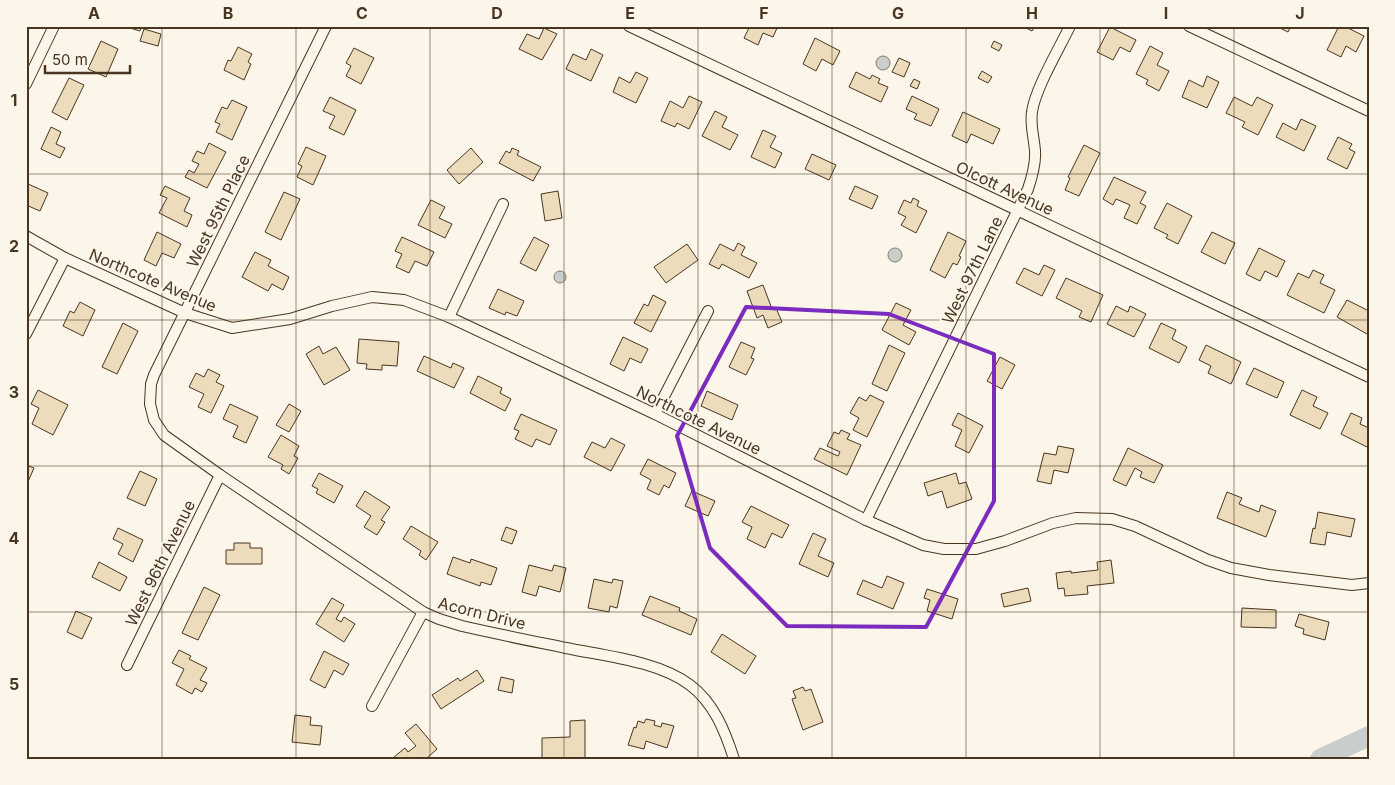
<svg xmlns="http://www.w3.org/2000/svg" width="1395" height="785" viewBox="0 0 1395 785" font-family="Inter,sans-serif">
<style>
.water{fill:#c9cecd;stroke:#887966}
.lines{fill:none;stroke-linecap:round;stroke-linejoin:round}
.river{stroke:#c9cecd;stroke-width:20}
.building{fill:#ecdcbc;stroke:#4a3520}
.minor-casing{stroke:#4a3520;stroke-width:12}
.minor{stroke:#fbf6e9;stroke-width:10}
.marked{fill:none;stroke:#7b2cbf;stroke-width:4;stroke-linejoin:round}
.grid{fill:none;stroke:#4a3520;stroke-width:1;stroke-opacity:0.55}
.labels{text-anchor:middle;stroke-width:4;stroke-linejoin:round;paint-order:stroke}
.street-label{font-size:16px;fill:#4a3520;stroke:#fbf6e9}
.neatline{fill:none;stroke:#4a3520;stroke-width:2}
.grid-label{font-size:16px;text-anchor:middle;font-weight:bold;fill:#4a3520}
</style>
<rect width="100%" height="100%" fill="#fbf6e9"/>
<g class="water">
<circle cx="883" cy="63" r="7"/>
<circle cx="895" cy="255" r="7"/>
<circle cx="560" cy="277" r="6"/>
</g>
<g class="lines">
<path class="river" d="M1320 759 1369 736"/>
</g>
<g class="building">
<path d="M123 26H142L140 31Z"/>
<path d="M750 26H778L773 37 763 33 758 45 744 38Z"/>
<path d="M1022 26H1035L1032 31Z"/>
<path d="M1276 26H1291L1288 32Z"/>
<path d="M1339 26H1344L1364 36 1356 52 1346 46 1341 57 1327 50Z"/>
<path d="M1110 27 1136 40 1130 52 1120 47 1113 60 1097 52Z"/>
<path d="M544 28 557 34 542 60 519 49 527 34 539 39Z"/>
<path d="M144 29 161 34 158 46 140 41Z"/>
<path d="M815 38 840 51 833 65 822 59 816 71 803 64Z"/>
<path d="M101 41 118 49 106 77 88 69Z"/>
<path d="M994 41 1002 45 999 51 991 47Z"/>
<path d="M1150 46 1163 53 1157 65 1169 71 1159 91 1146 84 1148 80 1136 74Z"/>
<path d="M238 47 252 54 248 62 251 64 244 80 224 70 228 60 231 61Z"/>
<path d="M354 48 374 58 361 84 346 76 351 66 346 63Z"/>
<path d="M591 49 603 55 591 81 566 69 573 54 586 60Z"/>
<path d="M899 58 910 63 904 77 892 72Z"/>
<path d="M982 71 992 77 988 83 978 78Z"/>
<path d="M636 72 648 78 636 103 613 92 619 77 630 83Z"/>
<path d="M856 72 870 79 872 75 880 79 878 83 888 87 881 102 849 87Z"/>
<path d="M1207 76 1219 82 1207 108 1182 97 1189 80 1203 87Z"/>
<path d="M69 78 84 85 67 120 52 112Z"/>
<path d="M914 79 920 82 917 89 910 86Z"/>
<path d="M689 96 702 102 689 129 677 123 675 127 661 121 670 101 683 108Z"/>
<path d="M912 96 939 109 931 126 914 119 917 114 906 109Z"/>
<path d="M330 97 356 110 344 135 329 128 335 116 323 111Z"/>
<path d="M1234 97 1252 106 1257 97 1273 105 1258 135 1242 127 1245 122 1226 113Z"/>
<path d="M232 100 247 107 232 140 216 132 220 124 215 122 222 107 227 109Z"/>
<path d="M715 111 727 117 722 127 738 135 730 150 702 136Z"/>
<path d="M963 112 1000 129 993 144 971 134 967 143 952 136Z"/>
<path d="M1301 119 1316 126 1304 151 1276 137 1283 123 1296 130Z"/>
<path d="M51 127 61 132 56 144 65 148 60 158 41 149Z"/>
<path d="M763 130 776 136 770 147 782 153 775 168 751 157Z"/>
<path d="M1338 137 1352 144 1349 149 1355 152 1347 169 1327 159Z"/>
<path d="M209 143 226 152 207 188 185 177 189 170 194 173 199 164 192 161 197 151 204 154Z"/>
<path d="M1084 145 1100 153 1079 196 1065 190 1070 178 1068 177Z"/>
<path d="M306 147 326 156 313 185 297 177 302 166 298 164Z"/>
<path d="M471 148 483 162 459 184 447 170Z"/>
<path d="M512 148 519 151 517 155 541 167 533 181 499 163 506 151 510 153Z"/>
<path d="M812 154 836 165 829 180 805 169Z"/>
<path d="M1114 177 1146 192 1140 203 1146 206 1137 224 1124 218 1130 205 1116 199 1113 205 1103 199Z"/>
<path d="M26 183 48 193 40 211 26 205Z"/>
<path d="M165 186 190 198 184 211 192 215 187 227 159 213 167 198 160 195Z"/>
<path d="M855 186 878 196 872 209 849 199Z"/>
<path d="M558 191 562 218 545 221 541 194Z"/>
<path d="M284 192 300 199 281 240 265 232Z"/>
<path d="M913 198 919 201 917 206 927 211 916 233 901 225 906 217 898 213 904 200 911 203Z"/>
<path d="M431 200 445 207 439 218 452 224 445 238 418 225Z"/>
<path d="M1167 203 1192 216 1178 244 1166 238 1168 235 1154 228Z"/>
<path d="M157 232 181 244 174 258 162 253 156 266 144 260Z"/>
<path d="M948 232 966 241 959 256 961 257 957 265 953 263 945 278 930 270Z"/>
<path d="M1212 232 1235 243 1225 264 1201 252Z"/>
<path d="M402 237 434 252 427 266 415 261 409 273 396 267 402 254 395 251Z"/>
<path d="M534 237 549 245 536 271 520 263Z"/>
<path d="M738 243 745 247 741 255 757 263 749 278 722 264 719 269 709 264 720 244 734 251Z"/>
<path d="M687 244 698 260 666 283 654 267Z"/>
<path d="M1259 248 1285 261 1277 277 1265 271 1260 281 1246 274Z"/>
<path d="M255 252 271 260 268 266 289 277 283 290 272 284 268 291 242 277Z"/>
<path d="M1044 265 1055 270 1042 296 1016 283 1024 268 1039 275Z"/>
<path d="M1313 270 1324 275 1320 283 1335 290 1324 313 1287 295 1298 273 1309 278Z"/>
<path d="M1066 278 1103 295 1091 322 1079 317 1082 311 1056 298Z"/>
<path d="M763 285 772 309 776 308 782 322 768 328 763 315 757 318 747 291Z"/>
<path d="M498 289 524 301 517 316 506 312 505 315 489 308Z"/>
<path d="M653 295 666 302 651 332 634 323 644 304 648 306Z"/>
<path d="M1347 300 1369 311V331L1367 334 1337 317Z"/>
<path d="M80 302 95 310 83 336 63 326 70 311 74 313Z"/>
<path d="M896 303 911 310 903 325 916 332 909 345 882 330Z"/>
<path d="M1116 306 1128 312 1130 306 1146 314 1134 337 1107 324Z"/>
<path d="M123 323 138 331 117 374 102 367Z"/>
<path d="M1161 323 1176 330 1172 339 1187 347 1179 363 1149 348Z"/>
<path d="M623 337 648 349 641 363 630 358 624 371 610 364Z"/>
<path d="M359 339 399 342 397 366 382 365V370L366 369 367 364 357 363Z"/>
<path d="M741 342 755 348 751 358 754 359 746 375 729 367Z"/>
<path d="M889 345 905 353 887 391 872 384Z"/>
<path d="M1206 345 1241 362 1231 384 1208 373 1211 366 1199 360Z"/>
<path d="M319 346 323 354 336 347 350 370 324 385 306 354Z"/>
<path d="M424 356 451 368 453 363 464 368 454 388 417 371Z"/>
<path d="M1000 357 1015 365 1002 389 987 381Z"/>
<path d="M1254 368 1284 382 1277 398 1246 384Z"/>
<path d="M208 369 220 375 216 382 224 386 211 413 198 407 204 394 189 387 196 373 204 377Z"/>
<path d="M478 376 502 388 500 393 511 399 505 411 470 393Z"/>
<path d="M38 390 68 405 53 435 32 424 39 408 31 404Z"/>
<path d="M1302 390 1317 397 1313 406 1328 413 1320 429 1290 415Z"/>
<path d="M707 391 738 405 732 420 701 406Z"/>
<path d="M870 395 884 402 867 437 853 430 859 418 850 413 859 397 866 401Z"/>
<path d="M230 404 258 417 246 443 233 437 238 426 223 419Z"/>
<path d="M289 404 301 411 289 432 276 425Z"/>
<path d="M958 413 983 426 969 453 955 446 962 430 952 425Z"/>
<path d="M1351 413 1362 418 1360 424 1369 428V444L1367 447 1341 434Z"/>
<path d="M521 414 557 430 550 445 536 439 532 447 515 439 519 431 514 429Z"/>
<path d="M841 430 850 434 847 439 861 445 847 475 814 459 820 448 838 456 840 452 827 446 834 432 839 434Z"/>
<path d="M281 435 299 446 294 456 298 458 289 474 281 469 283 465 268 457Z"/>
<path d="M611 438 625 445 611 471 584 457 592 442 605 448Z"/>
<path d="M1058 446 1074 449 1068 473 1054 470 1051 484 1037 481 1044 453 1056 455Z"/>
<path d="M1128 448 1163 465 1154 483 1140 477 1142 472 1135 468 1126 486 1113 480Z"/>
<path d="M648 459 676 473 669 488 664 485 659 495 647 489 651 480 640 474Z"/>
<path d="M26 465 34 468 27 484H26Z"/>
<path d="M140 471 157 479 145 506 127 498Z"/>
<path d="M319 473 343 486 334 503 316 493 318 489 312 486Z"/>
<path d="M956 473 959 484 966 482 972 499 947 508 942 491 928 496 924 483Z"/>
<path d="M365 491 390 507 381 520 385 522 377 535 364 527 371 516 356 506Z"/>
<path d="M692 491 715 501 708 516 685 506Z"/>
<path d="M1227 492 1242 498 1239 504 1259 512 1261 505 1276 511 1266 537 1217 518Z"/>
<path d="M751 506 789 525 782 538 772 533 765 548 747 539 752 527 742 522Z"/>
<path d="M1318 512 1355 519 1351 537 1327 532 1325 545 1310 543 1313 528 1315 529Z"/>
<path d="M411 526 438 542 426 560 419 555 421 551 403 539Z"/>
<path d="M506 527 517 531 512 544 501 540Z"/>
<path d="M118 528 143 540 133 562 118 554 123 544 113 539Z"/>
<path d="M813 533 826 539 818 556 834 563 828 577 799 564Z"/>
<path d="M234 543H250V548H262V564H226V550H234Z"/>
<path d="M453 557 470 563 471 559 497 568 491 585 481 582 480 586 447 574Z"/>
<path d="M1111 560 1114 583 1087 586 1088 594 1065 596 1064 588 1058 589 1056 573 1071 571V573L1098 570 1097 562Z"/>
<path d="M99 562 127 577 120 591 92 577Z"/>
<path d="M529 565 552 571 554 565 566 568 560 592 539 586 536 596 522 592Z"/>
<path d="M887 576 904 583 893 609 857 594 863 580 882 588Z"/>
<path d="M594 579 612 583 613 579 623 581 617 608 610 606 609 612 588 608Z"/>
<path d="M204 587 220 595 198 640 182 633Z"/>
<path d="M1028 588 1031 601 1004 607 1001 594Z"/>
<path d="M927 589 958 599 952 619 927 611 930 600 924 598Z"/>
<path d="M650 596 680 608 679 611 697 619 691 635 642 615Z"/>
<path d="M332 598 344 605 336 619 341 622 344 617 355 624 344 642 316 624Z"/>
<path d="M1242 608 1276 610V628L1241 627Z"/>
<path d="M76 611 92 618 82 639 67 632Z"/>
<path d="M1299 614 1329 622 1325 640 1303 634 1304 629 1295 626Z"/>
<path d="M722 634 756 656 745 674 711 652Z"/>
<path d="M179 650 191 656 189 659 207 668 200 680 207 683 202 692 195 688 192 694 176 685 184 669 172 663Z"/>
<path d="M324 651 349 664 343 675 334 670 325 688 310 680Z"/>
<path d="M477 670 484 681 441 709 432 695 458 678 460 681Z"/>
<path d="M501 677 514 680 512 693 498 690Z"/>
<path d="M803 687 805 691 811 689 823 722 803 730 792 699 796 698 793 691Z"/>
<path d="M295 715 311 717 310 725 322 726 320 745 292 742Z"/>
<path d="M646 719 655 721 654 725 661 727 662 723 674 726 667 748 646 741 644 749 628 745 634 727 636 728 638 721 644 723Z"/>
<path d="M585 720V759H542V738L570 737V721Z"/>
<path d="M416 724 437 749 426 759H395L394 757 405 748 408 752 416 746 405 733Z"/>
</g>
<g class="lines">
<g class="minor-casing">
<g id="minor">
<path d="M326 26 154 375 151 384 150 404 154 420 164 435 220 475 423 612 439 619 462 626C497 634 532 641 566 648 605 656 658 661 690 685 714 703 725 731 734 759"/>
<path d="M629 26 1369 377"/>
<path d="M1189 26 1369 111"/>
<path d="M26 84 54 26"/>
<path d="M26 236 65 258 185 313 232 328 290 319 332 306 372 297 404 300 449 317 655 414 866 520 923 545 944 549H976L1005 541 1053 523 1076 518 1112 519 1135 526 1208 560 1231 568 1269 575 1352 585 1369 583"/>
<path d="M449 317 503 204"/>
<path d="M26 334 65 258"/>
<path d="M655 414 708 311"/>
<path d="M866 520 1028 189C1032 177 1036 164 1035 151 1034 137 1030 125 1032 112 1035 89 1059 49 1070 26"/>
<path d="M127 665 220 475"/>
<path d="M372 706 423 612"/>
</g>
</g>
<use href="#minor" class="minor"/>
</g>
<path class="marked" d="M746 307 889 314 994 354V501L926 627 787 626 710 548 677 436Z"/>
<path class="grid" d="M162 26V759M296 26V759M430 26V759M564 26V759M698 26V759M832 26V759M966 26V759M1100 26V759M1234 26V759M26 174H1369M26 320H1369M26 466H1369M26 612H1369"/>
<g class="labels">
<g class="street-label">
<text transform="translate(1005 188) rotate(25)" y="6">Olcott Avenue</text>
<text transform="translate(218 211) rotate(-64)" y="6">West 95th Place</text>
<text transform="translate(972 270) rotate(-64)" y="6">West 97th Lane</text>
<text transform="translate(153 280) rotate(23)" y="6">Northcote Avenue</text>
<text transform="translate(699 420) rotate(26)" y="6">Northcote Avenue</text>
<text transform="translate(160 563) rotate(-64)" y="6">West 96th Avenue</text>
<text transform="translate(482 613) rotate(14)" y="6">Acorn Drive</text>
</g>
</g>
<rect width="1395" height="785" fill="none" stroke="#fbf6e9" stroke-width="55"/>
<path d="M45 65v8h85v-8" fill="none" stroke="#4a3520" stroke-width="2.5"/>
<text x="52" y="65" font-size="15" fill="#4a3520" stroke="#fbf6e9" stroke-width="4" paint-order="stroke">50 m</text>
<rect x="28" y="28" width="1340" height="730" class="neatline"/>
<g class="grid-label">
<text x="94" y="19">A</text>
<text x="228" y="19">B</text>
<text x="362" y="19">C</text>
<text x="497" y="19">D</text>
<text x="630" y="19">E</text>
<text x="764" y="19">F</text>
<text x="898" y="19">G</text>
<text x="1032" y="19">H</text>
<text x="1166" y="19">I</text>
<text x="1300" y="19">J</text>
<text x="14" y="106">1</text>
<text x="14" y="252">2</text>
<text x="14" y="398">3</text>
<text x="14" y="544">4</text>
<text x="14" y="690">5</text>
</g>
</svg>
